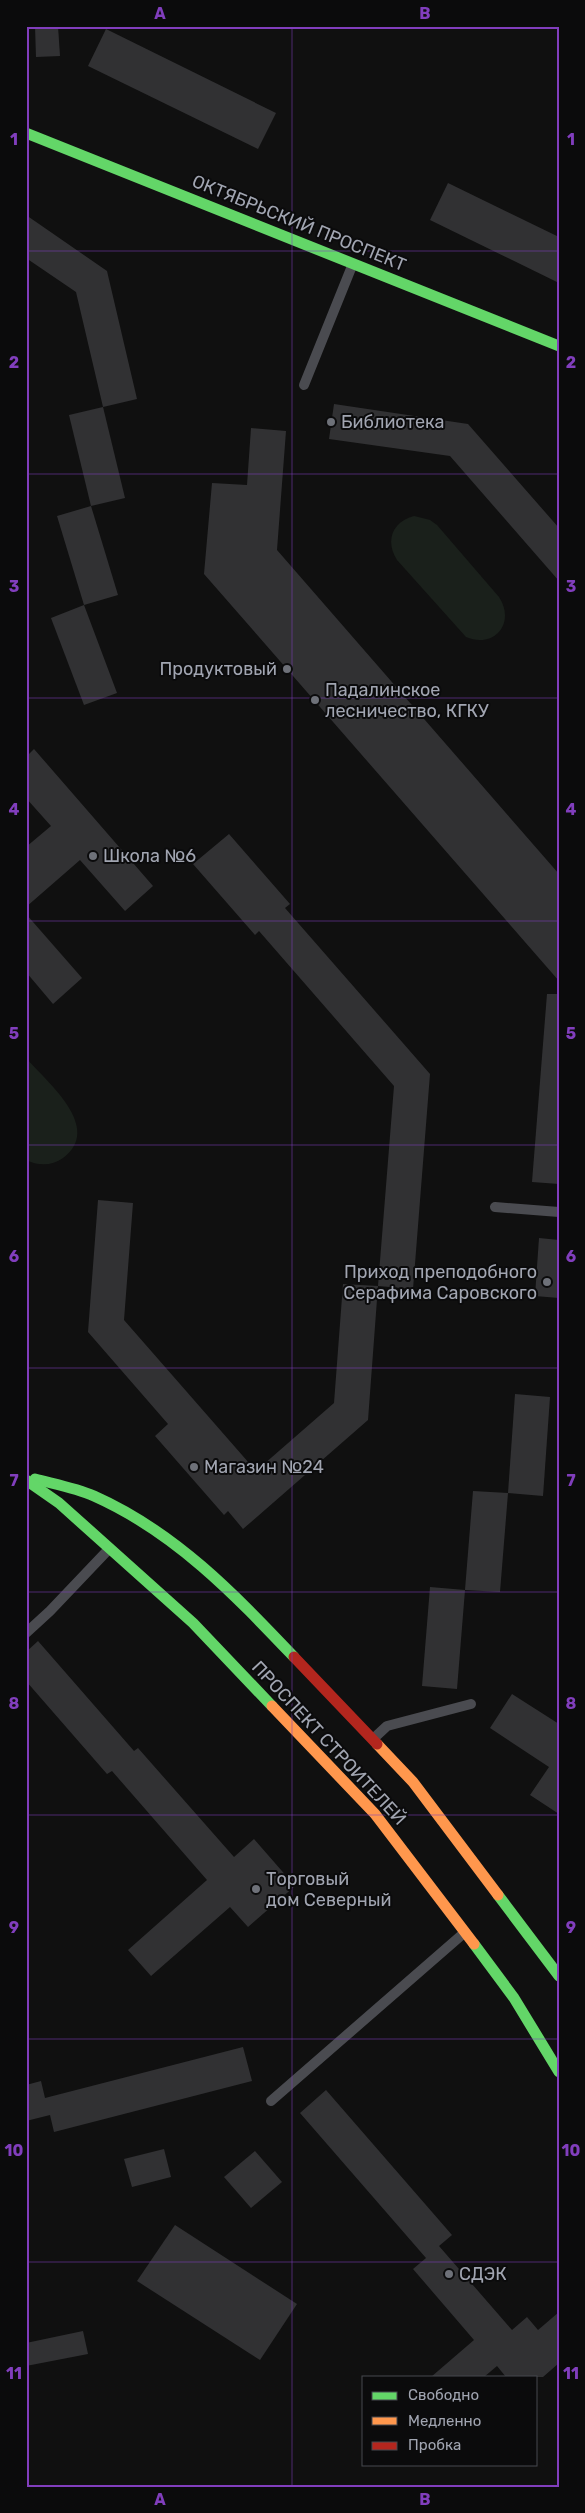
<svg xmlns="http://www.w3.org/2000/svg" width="585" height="2513" viewBox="0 0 585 2513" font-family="Rubik,sans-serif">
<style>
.green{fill:#1a201b}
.building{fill:#313133}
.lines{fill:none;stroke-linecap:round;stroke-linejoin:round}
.lane{stroke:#4a4b50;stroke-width:10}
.fast{stroke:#63d668;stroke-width:11}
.slow{stroke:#ff974d;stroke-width:11}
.jam{stroke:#b3261e;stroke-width:11}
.grid{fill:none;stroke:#813ebd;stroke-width:1;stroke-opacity:0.55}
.poi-dot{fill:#6e7179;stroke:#0b0b0c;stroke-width:2}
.labels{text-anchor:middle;stroke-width:4;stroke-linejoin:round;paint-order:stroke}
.street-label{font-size:18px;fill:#a1a5b1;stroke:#0b0b0c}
.poi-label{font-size:18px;fill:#a1a5b1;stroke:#0b0b0c;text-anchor:start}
.neatline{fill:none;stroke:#813ebd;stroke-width:2}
.grid-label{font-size:16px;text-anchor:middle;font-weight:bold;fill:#813ebd}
</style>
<rect width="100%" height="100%" fill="#101010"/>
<g class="green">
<path d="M414 516 430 520 437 525 499 597C516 623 494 649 466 637L397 560C385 541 392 522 414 516Z"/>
<path d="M26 1058C47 1082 104 1128 63 1158 52 1166 38 1166 26 1160Z"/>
</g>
<g class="building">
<path d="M35 26H58L60 56 36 57Z"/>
<path d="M106 29 276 113 258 149 88 66Z"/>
<path d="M448 183 559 237V283L430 220Z"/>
<path d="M26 215 107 271 137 399 103 407 76 292 26 258Z"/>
<path d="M334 404 468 424 559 528V581L450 456 329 439Z"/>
<path d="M103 407 125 498 91 506 69 415Z"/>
<path d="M251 428 286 431 277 550 559 874V981L204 574 212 483 247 485Z"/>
<path d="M91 506 118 595 84 605 57 516Z"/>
<path d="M84 605 117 693 84 705 51 618Z"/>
<path d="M34 749 153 886 125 911 80 860 26 907V847L51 826 26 798V757Z"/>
<path d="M229 834 290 904 285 908 430 1074 413 1289 378 1286 394 1086 259 931 255 935 193 864Z"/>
<path d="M26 914 82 978 53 1004 26 972Z"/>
<path d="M547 994H559V1184L532 1182Z"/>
<path d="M98 1200 133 1203 124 1320 256 1471 334 1403 343 1284 378 1286 368 1420 243 1529 228 1511 224 1515 155 1436 168 1424 88 1332Z"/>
<path d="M539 1238 559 1240V1298L535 1296Z"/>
<path d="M515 1394 550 1397 543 1496 508 1493Z"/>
<path d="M473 1491 508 1493 500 1592 465 1590Z"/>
<path d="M430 1587 465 1590 457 1689 422 1686Z"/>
<path d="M38 1641 134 1751 138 1748 234 1857 254 1839 295 1886 248 1927 230 1907 151 1976 128 1950 207 1880 112 1771 107 1774 26 1681V1652Z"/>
<path d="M512 1694 559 1724V1814L530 1795 549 1767 490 1728Z"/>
<path d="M243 2047 252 2081 54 2132 50 2115 26 2121V2085L41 2081 45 2098Z"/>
<path d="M326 2090 452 2235 439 2246 512 2330 527 2317 538 2330 559 2312V2363L543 2377H506L497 2366 484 2377H431L474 2340 413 2269 426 2258 300 2113Z"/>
<path d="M164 2149 171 2177 132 2187 124 2159Z"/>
<path d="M255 2151 282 2182 251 2208 224 2177Z"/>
<path d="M175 2225 297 2304 260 2360 137 2281Z"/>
<path d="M83 2331 88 2354 26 2366V2343Z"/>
</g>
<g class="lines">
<g class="lane">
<path d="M304 385 352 266"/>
<path d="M495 1207 559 1212"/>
<path d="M26 1633 50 1611 108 1550"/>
<path d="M373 1739 387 1726 471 1704"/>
<path d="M271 2101 464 1933"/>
</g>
<g class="fast">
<path d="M26 133 559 346"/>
<path d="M35 1479C54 1484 76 1488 94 1496 175 1532 234 1594 294 1657"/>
<path d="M26 1480 59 1503 193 1623 272 1706"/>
<path d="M498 1895 559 1976"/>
<path d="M474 1944 514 1998 559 2072"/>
</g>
<g class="slow">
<path d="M272 1706 375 1814 474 1944"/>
<path d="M377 1744 413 1782 498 1895"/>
</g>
<path class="jam" d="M294 1657 377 1744"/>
</g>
<path class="grid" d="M292 26V2487M26 251H559M26 474H559M26 698H559M26 921H559M26 1145H559M26 1368H559M26 1592H559M26 1815H559M26 2039H559M26 2262H559"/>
<g class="poi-dot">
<circle cx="331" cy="422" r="5"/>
<circle cx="287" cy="669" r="5"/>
<circle cx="315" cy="700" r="5"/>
<circle cx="93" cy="856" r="5"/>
<circle cx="547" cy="1282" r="5"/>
<circle cx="194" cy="1467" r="5"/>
<circle cx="256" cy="1889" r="5"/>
<circle cx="449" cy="2274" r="5"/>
</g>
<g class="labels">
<g class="street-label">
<text transform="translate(299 223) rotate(22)" y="6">ОКТЯБРЬСКИЙ ПРОСПЕКТ</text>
<text transform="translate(329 1743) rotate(47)" y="6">ПРОСПЕКТ СТРОИТЕЛЕЙ</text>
</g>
<g class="poi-label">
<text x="341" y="428">Библиотека</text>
<text x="277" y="675" text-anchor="end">Продуктовый</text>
<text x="325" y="696">Падалинское<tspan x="325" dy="21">лесничество, КГКУ</tspan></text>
<text x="103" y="862">Школа №6</text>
<text x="537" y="1278" text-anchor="end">Приход преподобного<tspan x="537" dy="21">Серафима Саровского</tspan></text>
<text x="204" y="1473">Магазин №24</text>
<text x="266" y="1885">Торговый<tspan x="266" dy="21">дом Северный</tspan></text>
<text x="459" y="2280">СДЭК</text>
</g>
</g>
<rect width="585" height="2513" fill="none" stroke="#0b0b0c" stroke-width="55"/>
<rect x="362" y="2376" width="175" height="90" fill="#0b0b0c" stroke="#47494e"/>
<rect x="372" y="2392" width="25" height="8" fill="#63d668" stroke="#47494e"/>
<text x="408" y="2400" font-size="15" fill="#a1a5b1">Свободно</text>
<rect x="372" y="2417" width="25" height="8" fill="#ff974d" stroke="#47494e"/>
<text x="408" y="2426" font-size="15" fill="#a1a5b1">Медленно</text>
<rect x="372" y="2442" width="25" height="8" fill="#b3261e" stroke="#47494e"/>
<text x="408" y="2450" font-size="15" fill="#a1a5b1">Пробка</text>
<rect x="28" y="28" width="530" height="2458" class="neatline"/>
<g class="grid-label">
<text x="160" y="19">A</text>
<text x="425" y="19">B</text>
<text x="14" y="145">1</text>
<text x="571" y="145">1</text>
<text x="14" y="368">2</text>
<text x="571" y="368">2</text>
<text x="14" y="592">3</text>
<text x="571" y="592">3</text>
<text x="14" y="815">4</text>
<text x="571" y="815">4</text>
<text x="14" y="1039">5</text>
<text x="571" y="1039">5</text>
<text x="14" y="1262">6</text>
<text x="571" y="1262">6</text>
<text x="14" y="1486">7</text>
<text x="571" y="1486">7</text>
<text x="14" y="1709">8</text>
<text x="571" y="1709">8</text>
<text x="14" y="1933">9</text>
<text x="571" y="1933">9</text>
<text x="14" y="2156">10</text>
<text x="571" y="2156">10</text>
<text x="14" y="2379">11</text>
<text x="571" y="2379">11</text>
<text x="160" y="2505">A</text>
<text x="425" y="2505">B</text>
</g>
</svg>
